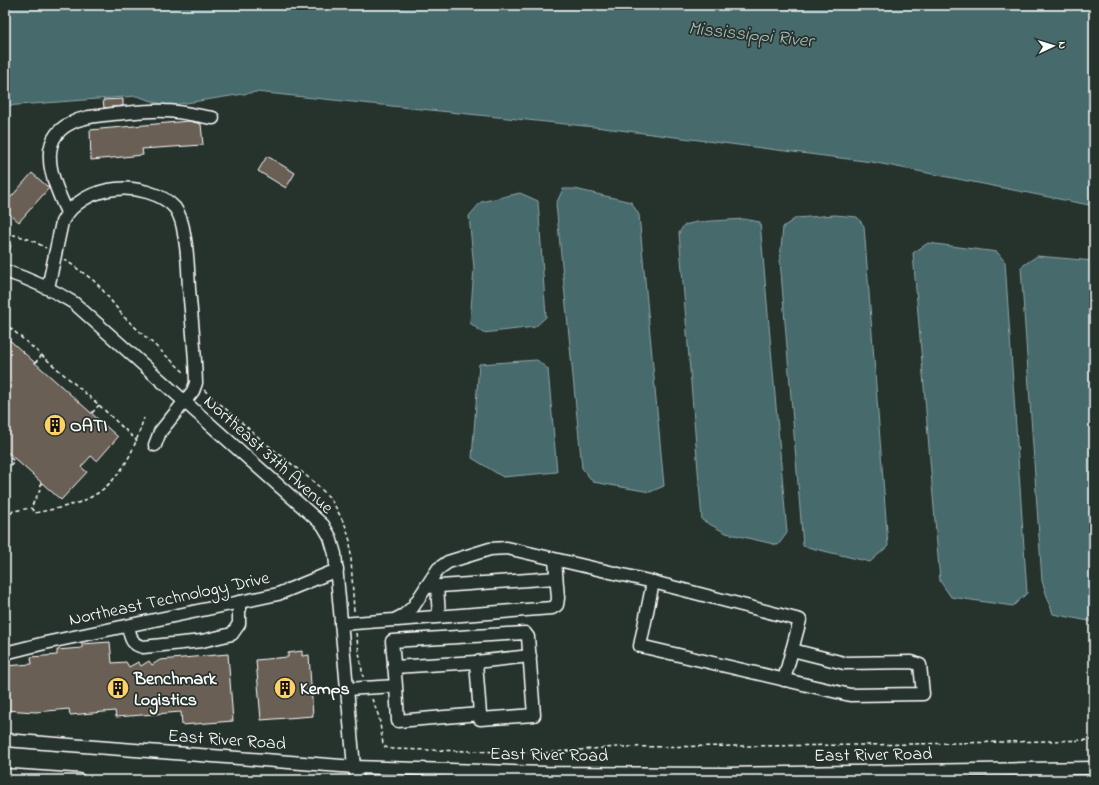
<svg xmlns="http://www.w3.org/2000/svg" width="1099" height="785" viewBox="0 0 1099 785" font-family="'Indie Flower',sans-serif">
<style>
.green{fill:#596f53;stroke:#acb7a9}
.water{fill:#476b6c;stroke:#91a6a7}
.building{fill:#6a5f55;stroke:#fff}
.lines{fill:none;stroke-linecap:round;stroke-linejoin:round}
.minor-casing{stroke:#fff;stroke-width:15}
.path{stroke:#fff;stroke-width:1.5;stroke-dasharray:4 3;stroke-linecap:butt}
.minor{stroke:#26332d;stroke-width:12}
.labels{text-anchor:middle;stroke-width:3.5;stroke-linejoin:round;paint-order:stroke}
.poi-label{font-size:18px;font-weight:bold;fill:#fff;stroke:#26332d;text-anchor:start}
.street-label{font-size:18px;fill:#fff;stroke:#26332d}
.water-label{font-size:19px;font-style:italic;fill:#acbcbd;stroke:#26332d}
</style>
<rect width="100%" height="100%" fill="#26332d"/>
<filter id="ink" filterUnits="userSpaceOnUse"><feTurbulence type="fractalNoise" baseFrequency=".025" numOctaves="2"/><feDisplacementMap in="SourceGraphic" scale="8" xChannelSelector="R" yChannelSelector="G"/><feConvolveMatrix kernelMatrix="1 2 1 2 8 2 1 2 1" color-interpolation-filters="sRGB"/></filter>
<g filter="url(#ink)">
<path class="green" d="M5 233 11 246 5 266Z"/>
<g class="water">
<path d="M5 5H1094V206L872 162 604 128 256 92 167 106 137 96 5 106Z"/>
<path d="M563 189H575L631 202 639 215 664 486 650 492 593 482 582 468 556 204Z"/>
<path d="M520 193 538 201 546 317 535 327 483 333 470 323 474 268 469 216 481 202Z"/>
<path d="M835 215 857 217 864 226 888 546 870 562 803 546 780 260 783 227 796 218Z"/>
<path d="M744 219 760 222 787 533 778 545 726 533 702 520 679 233 684 225 697 222Z"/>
<path d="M928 243 997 252 1005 262 1027 593 1013 606 951 597 940 581 913 253Z"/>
<path d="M1037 256 1094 261V622L1053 614 1042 581 1021 267Z"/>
<path d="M537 360 548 369 557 472 503 477 472 458 479 364Z"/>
</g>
<g class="building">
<path d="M123 99V106L104 108 103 100Z"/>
<path d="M189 121 201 124 203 145 142 149 143 155 91 160 90 130Z"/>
<path d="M267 156 295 173 286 188 258 171Z"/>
<path d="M32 173 49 188 19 222 5 210V204Z"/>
<path d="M5 336 118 437 97 461 91 456 81 467 87 472 61 500 5 450Z"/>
<path d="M110 642 112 663 126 662 129 667 138 662 141 666 149 661 152 665 160 660 228 654 233 721 182 725 181 712 116 717 115 711 70 715 69 709 36 712 5 710V666L32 664 31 657 57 655V650L82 648V644Z"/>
<path d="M302 651V656L309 655 313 716 261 720 256 660 288 657V653Z"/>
</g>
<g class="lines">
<g class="minor-casing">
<g id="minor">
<path d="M67 212C54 185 34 140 71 123 84 116 99 116 113 114 130 113 147 110 165 111 181 111 197 116 213 118"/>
<path d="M5 271C29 279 52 289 74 303L323 525 330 537 335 554 354 767 358 780"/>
<path d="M48 288 62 222C72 202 94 191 116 189 135 187 162 193 175 208 180 215 183 226 184 234 188 252 188 271 189 289 192 320 195 351 196 383L193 391 160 432 155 445"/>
<path d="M653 582 640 646 850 695 923 694 920 665 912 662 844 663 792 650"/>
<path d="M437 586 439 616"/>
<path d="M426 587 556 578"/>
<path d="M397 620 552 608 557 605 558 598 555 560"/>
<path d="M341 624 394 620 404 615 413 607 438 569 448 562 490 549 507 548 653 582 800 620 784 680"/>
<path d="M128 626C131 637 130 644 143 647L202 641 232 634 239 624V602"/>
<path d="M5 653 45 643 278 594 337 570"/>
<path d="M476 662 530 656"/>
<path d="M394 667 476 662 480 714"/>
<path d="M347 689 396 686 392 641 525 633 528 637 534 715 480 719V714L398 721 396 686"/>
<path d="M5 740 354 767 545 773 725 774 1094 768"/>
<path d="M5 775 79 780"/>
</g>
</g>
<g class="path">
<path d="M5 234C24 236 30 239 46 248"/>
<path d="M64 259 93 280 101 288 124 317 185 373"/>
<path d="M5 330 8 326 99 405 137 441"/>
<path d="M35 363 42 355"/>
<path d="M204 390 264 442 314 482 328 496 335 506 346 527 350 541 354 611"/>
<path d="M92 413 99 405"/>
<path d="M5 453 14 461 6 471"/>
<path d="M41 482C41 492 35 498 31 508L35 513C48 510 62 508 74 504 105 495 125 471 136 441 139 434 141 426 144 418"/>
<path d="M5 517 9 516 13 511 31 508"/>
<path d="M356 633 363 677"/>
<path d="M372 699 379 717 383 744 385 747 392 749 542 753 617 747 867 745 1094 740"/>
</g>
<use href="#minor" class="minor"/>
</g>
</g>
<defs>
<g id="building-disc" transform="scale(1.15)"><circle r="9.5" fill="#ffd166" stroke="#26332d"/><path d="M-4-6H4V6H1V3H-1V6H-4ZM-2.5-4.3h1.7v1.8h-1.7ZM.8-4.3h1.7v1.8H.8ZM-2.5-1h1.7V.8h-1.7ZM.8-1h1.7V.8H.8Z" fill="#111"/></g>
</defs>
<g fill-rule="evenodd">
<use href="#building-disc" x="55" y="425"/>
<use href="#building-disc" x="118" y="688"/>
<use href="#building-disc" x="285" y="688"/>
</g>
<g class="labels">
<g class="poi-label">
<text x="70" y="431">OATI</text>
<text x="134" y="684">Benchmark<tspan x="134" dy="21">Logistics</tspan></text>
<text x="300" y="694">Kemps</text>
</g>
<g class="street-label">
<text transform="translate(269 454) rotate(42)" y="6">Northeast 37th Avenue</text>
<text transform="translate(169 598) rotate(-12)" y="6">Northeast Technology Drive</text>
<text transform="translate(227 739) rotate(4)" y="6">East River Road</text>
<text transform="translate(549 754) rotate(1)" y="6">East River Road</text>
<text transform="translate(873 754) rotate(-1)" y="6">East River Road</text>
</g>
<g class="water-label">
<text transform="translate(751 33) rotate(6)" y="7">Mississippi River</text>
</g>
</g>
<rect width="1099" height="785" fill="none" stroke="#26332d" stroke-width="20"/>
<rect x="10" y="10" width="1079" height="765" fill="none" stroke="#fff" stroke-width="1.5" filter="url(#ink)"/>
<g transform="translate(1053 46) rotate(86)" stroke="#26332d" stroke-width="3" paint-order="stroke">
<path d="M0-3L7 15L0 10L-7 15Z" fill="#ffffff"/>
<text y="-6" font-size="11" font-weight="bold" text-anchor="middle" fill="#ffffff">N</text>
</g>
</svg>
